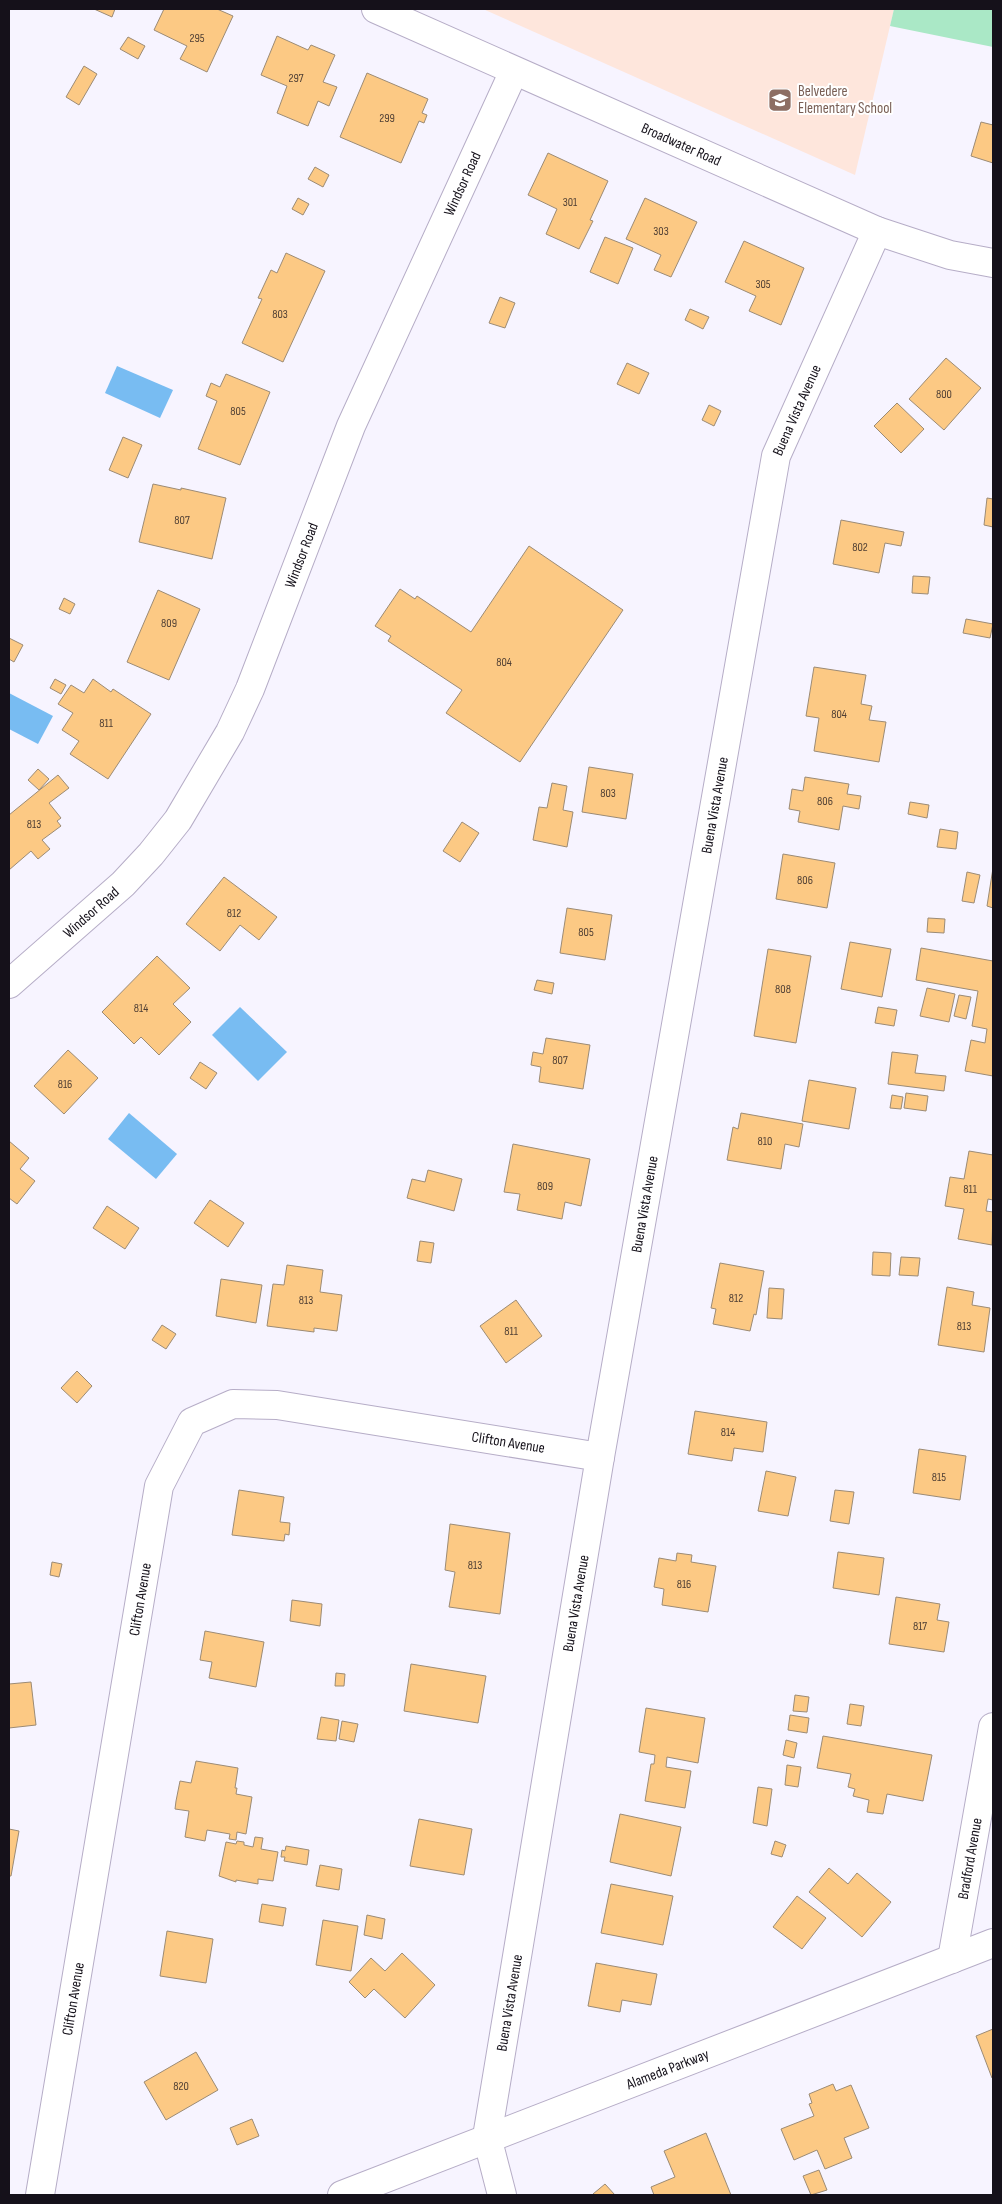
<svg xmlns="http://www.w3.org/2000/svg" width="1002" height="2204" viewBox="0 0 1002 2204" font-family="'Sofia Sans Condensed',sans-serif">
<style>
.education{fill:#fee6dc}
.green{fill:#aae8c6}
.water{fill:#78bcf2}
.building{fill:#fcc984;stroke:#9c8b75}
.lines{fill:none;stroke-linecap:round;stroke-linejoin:round}
.minor-casing{stroke:#b6adc7;stroke-width:30}
.tertiary-casing{stroke:#b6adc7;stroke-width:30}
.minor{stroke:#fff;stroke-width:28}
.tertiary{stroke:#fff;stroke-width:28}
.labels{text-anchor:middle;stroke-width:4;stroke-linejoin:round;paint-order:stroke}
.number-label{font-size:12px;fill:#4f3f34}
.education-label{font-size:15px;fill:#785e54;stroke:#fff;text-anchor:start}
.street-label{font-size:15px;fill:#15111a;stroke:#fff}
</style>
<rect width="100%" height="100%" fill="#f7f4ff"/>
<path class="education" d="M483 9H894L855 175Z"/>
<path class="green" d="M894 9H993V47L890 26Z"/>
<g class="water">
<path d="M117 366 173 390 160 418 105 393Z"/>
<path d="M9 693 53 716 38 744 9 729Z"/>
<path d="M240 1007 287 1052 258 1081 212 1035Z"/>
<path d="M129 1113 177 1154 156 1179 108 1139Z"/>
</g>
<g class="building">
<path d="M94 9H115L112 17Z"/>
<path d="M164 9H217L233 16 207 72 180 59 187 46 154 30Z"/>
<path d="M277 36 308 50 311 45 335 55 323 82 337 87 329 106 318 101 308 126 277 113 287 86 261 75Z"/>
<path d="M128 37 145 46 138 59 120 49Z"/>
<path d="M84 66 97 74 79 105 66 97Z"/>
<path d="M367 73 428 99 422 113 427 115 424 123 419 121 401 163 340 137Z"/>
<path d="M981 122 993 125V163L971 156Z"/>
<path d="M548 153 608 181 590 220 593 221 579 249 546 234 557 209 528 195Z"/>
<path d="M315 167 329 175 323 187 308 179Z"/>
<path d="M298 198 309 204 303 215 292 209Z"/>
<path d="M645 198 697 222 671 277 654 270 661 255 626 239Z"/>
<path d="M605 237 633 248 618 284 590 272Z"/>
<path d="M744 241 804 268 781 325 749 311 756 296 725 282Z"/>
<path d="M286 253 325 271 283 362 242 343 262 299 258 298 271 270 277 273Z"/>
<path d="M500 297 515 303 505 328 489 323Z"/>
<path d="M690 309 709 317 703 329 685 320Z"/>
<path d="M946 358 981 388 944 430 909 399Z"/>
<path d="M627 363 649 373 639 394 617 384Z"/>
<path d="M226 374 270 392 240 465 198 449 217 401 206 396 211 383 220 387Z"/>
<path d="M897 403 924 429 901 453 874 426Z"/>
<path d="M709 405 721 411 714 426 702 420Z"/>
<path d="M123 437 142 445 128 478 109 470Z"/>
<path d="M153 484 181 490V488L226 498 212 559 139 542Z"/>
<path d="M987 498 993 499V527L984 525Z"/>
<path d="M841 520 904 532 901 546 885 543 879 573 833 564Z"/>
<path d="M529 546 623 610 520 762 446 713 462 690 388 641 391 636 375 626 400 589 415 599 417 596 471 632Z"/>
<path d="M913 576 930 577 928 594 912 593Z"/>
<path d="M158 590 200 609 169 680 127 662Z"/>
<path d="M64 598 75 604 70 614 59 609Z"/>
<path d="M966 619 993 624 990 638 963 633Z"/>
<path d="M9 638 23 645 14 662 9 659Z"/>
<path d="M814 667 866 675 861 704 872 706 869 720 886 722 879 762 814 751 819 718 806 716Z"/>
<path d="M55 679 66 685 61 694 50 688Z"/>
<path d="M93 679 111 692 113 689 151 714 108 779 70 754 79 741 62 730 73 713 58 704 71 685 84 693Z"/>
<path d="M589 767 633 774 626 819 582 812Z"/>
<path d="M38 769 49 779 39 790 28 780Z"/>
<path d="M58 775 69 788 49 803 61 818 57 821 61 826 42 840 50 849 38 859 31 851 9 870V815Z"/>
<path d="M805 777 849 784 847 794 861 796 859 809 843 806 839 830 798 822 800 811 789 809 792 789 803 791Z"/>
<path d="M552 783 567 786 563 810 573 812 567 847 533 840 539 807 547 808Z"/>
<path d="M910 802 929 805 927 818 908 814Z"/>
<path d="M462 822 479 833 460 862 443 851Z"/>
<path d="M940 829 958 832 956 849 937 847Z"/>
<path d="M783 854 835 863 827 908 776 899Z"/>
<path d="M993 868V908L987 906Z"/>
<path d="M967 872 980 875 974 903 962 901Z"/>
<path d="M224 877 277 917 259 940 240 925 220 951 186 924Z"/>
<path d="M567 908 612 915 605 960 560 953Z"/>
<path d="M928 918 945 919 944 933 927 932Z"/>
<path d="M850 942 891 949 882 997 841 989Z"/>
<path d="M921 948 993 961V1076L965 1071 971 1040 985 1043 987 1029 972 1026 978 991 916 980Z"/>
<path d="M768 949 811 956 796 1043 754 1036Z"/>
<path d="M157 956 190 988 173 1004 191 1022 159 1055 141 1037 134 1044 102 1012Z"/>
<path d="M537 980 554 983 552 994 534 990Z"/>
<path d="M927 988 955 994 949 1022 920 1016Z"/>
<path d="M959 995 971 997 966 1019 954 1016Z"/>
<path d="M878 1007 897 1010 894 1026 875 1023Z"/>
<path d="M546 1038 590 1045 583 1089 539 1082 541 1067 531 1065 533 1052 543 1054Z"/>
<path d="M68 1050 98 1078 64 1114 34 1086Z"/>
<path d="M892 1052 918 1055 915 1073 946 1076 944 1091 888 1084Z"/>
<path d="M200 1062 217 1073 206 1089 190 1078Z"/>
<path d="M809 1080 856 1088 849 1129 802 1121Z"/>
<path d="M906 1093 928 1096 926 1111 904 1108Z"/>
<path d="M892 1095 903 1097 901 1109 890 1108Z"/>
<path d="M741 1113 803 1124 799 1147 785 1144 781 1169 727 1160 733 1127 738 1129Z"/>
<path d="M9 1141 29 1158 20 1169 35 1181 17 1204 9 1198Z"/>
<path d="M513 1144 590 1159 581 1206 565 1202 562 1219 517 1210 520 1194 504 1192Z"/>
<path d="M969 1151 993 1155V1200L988 1199 986 1211 993 1212 992 1245 958 1239 964 1209 945 1206 950 1177 964 1179Z"/>
<path d="M428 1170 462 1179 454 1211 407 1198 412 1179 425 1182Z"/>
<path d="M210 1200 244 1223 228 1247 194 1223Z"/>
<path d="M107 1206 139 1228 125 1249 93 1228Z"/>
<path d="M420 1241 434 1243 431 1263 417 1261Z"/>
<path d="M873 1252 891 1253 890 1276 872 1275Z"/>
<path d="M901 1257 920 1258 918 1276 899 1275Z"/>
<path d="M720 1263 764 1271 756 1315 754 1314 750 1331 713 1324 716 1309 711 1308Z"/>
<path d="M287 1265 323 1270 320 1292 342 1295 337 1331 314 1328V1332L267 1326 273 1284 284 1285Z"/>
<path d="M221 1279 262 1285 256 1323 216 1316Z"/>
<path d="M947 1287 974 1292 972 1305 990 1308 984 1352 938 1345Z"/>
<path d="M769 1288 784 1289 782 1319 767 1318Z"/>
<path d="M516 1300 542 1336 506 1363 480 1326Z"/>
<path d="M162 1325 176 1334 166 1349 152 1340Z"/>
<path d="M77 1371 92 1386 77 1403 61 1388Z"/>
<path d="M695 1411 767 1422 763 1452 734 1448 732 1461 688 1454Z"/>
<path d="M919 1449 966 1456 960 1500 913 1493Z"/>
<path d="M766 1471 796 1477 788 1516 758 1511Z"/>
<path d="M239 1490 284 1497 280 1522 290 1523 289 1535 285 1534 284 1541 232 1535Z"/>
<path d="M835 1490 854 1492 849 1524 830 1521Z"/>
<path d="M450 1524 510 1533 500 1614 449 1607 455 1572 445 1570Z"/>
<path d="M838 1552 884 1558 879 1595 833 1588Z"/>
<path d="M677 1553 692 1555 691 1562 716 1566 708 1612 662 1605 664 1589 654 1587 659 1558 676 1561Z"/>
<path d="M52 1562 62 1564 59 1577 50 1575Z"/>
<path d="M896 1597 940 1604 937 1620 949 1622 944 1652 889 1644Z"/>
<path d="M292 1600 322 1604 320 1626 290 1621Z"/>
<path d="M205 1631 264 1642 256 1687 209 1678 212 1662 200 1660Z"/>
<path d="M411 1664 486 1676 478 1723 404 1711Z"/>
<path d="M336 1673 345 1674 344 1686H335Z"/>
<path d="M31 1682 36 1725 9 1728V1684Z"/>
<path d="M795 1695 809 1697 807 1712 793 1711Z"/>
<path d="M850 1704 864 1706 861 1726 847 1724Z"/>
<path d="M646 1708 705 1718 698 1763 667 1757 666 1767 691 1771 685 1808 645 1801 651 1764H654L655 1755 639 1752Z"/>
<path d="M790 1715 809 1718 807 1733 788 1730Z"/>
<path d="M321 1717 339 1720 336 1741 317 1739Z"/>
<path d="M342 1721 358 1724 354 1742 339 1739Z"/>
<path d="M823 1736 932 1755 923 1801 887 1794 883 1814 867 1812 869 1800 853 1796 855 1789 848 1787 851 1774 817 1768Z"/>
<path d="M786 1740 797 1743 794 1758 783 1755Z"/>
<path d="M196 1761 238 1768 235 1788H237L236 1794 252 1797 246 1834 237 1832 236 1840 229 1839 230 1834 207 1830 205 1841 185 1837 189 1811 175 1809 176 1801 180 1781 191 1783Z"/>
<path d="M787 1765 801 1767 798 1787 785 1785Z"/>
<path d="M758 1787 772 1789 767 1826 753 1823Z"/>
<path d="M620 1814 681 1827 671 1876 610 1862Z"/>
<path d="M419 1819 472 1829 464 1875 410 1866Z"/>
<path d="M9 1829 19 1831 11 1876H9Z"/>
<path d="M255 1837 263 1838 261 1849 278 1852 273 1881 258 1879V1884L236 1880V1882L219 1876 226 1842 236 1844 237 1841 244 1842V1845L253 1847Z"/>
<path d="M775 1841 786 1845 782 1857 771 1854Z"/>
<path d="M286 1846 309 1850 307 1865 284 1861 285 1857H281L282 1850 285 1851Z"/>
<path d="M320 1865 342 1869 339 1890 316 1886Z"/>
<path d="M829 1868 848 1884 857 1873 891 1902 862 1937 809 1892Z"/>
<path d="M611 1884 673 1896 663 1945 601 1933Z"/>
<path d="M797 1896 826 1918 802 1949 773 1927Z"/>
<path d="M262 1904 286 1908 283 1926 259 1922Z"/>
<path d="M367 1915 385 1919 382 1939 364 1935Z"/>
<path d="M323 1920 358 1926 351 1971 316 1965Z"/>
<path d="M167 1931 213 1939 206 1983 160 1976Z"/>
<path d="M402 1953 435 1985 405 2018 374 1989 365 1998 349 1982 371 1958 385 1971Z"/>
<path d="M596 1963 657 1974 651 2005 622 2000 620 2012 588 2006Z"/>
<path d="M993 2029V2077L992 2078 976 2036Z"/>
<path d="M196 2052 218 2090 166 2120 144 2082Z"/>
<path d="M833 2084 836 2091 851 2085 869 2128 844 2138 852 2158 825 2169 817 2150 794 2160 781 2129 814 2116 809 2104 812 2103 809 2094Z"/>
<path d="M252 2119 259 2136 237 2145 230 2128Z"/>
<path d="M706 2133 731 2195H654L651 2187 675 2177 664 2151Z"/>
<path d="M819 2170 827 2190 811 2195 803 2176Z"/>
<path d="M605 2184 615 2195H592L593 2194Z"/>
</g>
<g class="lines">
<g class="minor-casing">
<g id="minor">
<path id="s1" d="M9 984 123 884 151 854 178 820 230 732 250 689 351 426 514 71"/>
<path id="s2" d="M952 1959 993 1727"/>
<path id="s3" d="M40 2195 159 1486 192 1422 233 1404 277 1405 600 1457"/>
<path id="s4" d="M502 2195 487 2137 600 1457 776 456 877 231"/>
</g>
</g>
<g class="tertiary-casing">
<g id="tertiary">
<path id="s5" d="M376 9 877 231 950 255 993 263"/>
<path id="s6" d="M342 2195 993 1943"/>
</g>
</g>
<use href="#minor" class="minor"/>
<use href="#tertiary" class="tertiary"/>
</g>
<defs>
<g id="school-square" transform="scale(1.25)"><rect x="-9" y="-9" width="18" height="18" rx="4" fill="#8d6e63" stroke="#fff"/><path d="M0-5L7-2L0 1L-7-2ZM-4 1L0 2.5L4 1V4Q0 6-4 4Z" fill="#fff"/></g>
</defs>
<g fill-rule="evenodd">
<use href="#school-square" x="780" y="100"/>
</g>
<g class="labels">
<g class="number-label">
<text x="197" y="42">295</text>
<text x="296" y="82">297</text>
<text x="387" y="122">299</text>
<text x="570" y="206">301</text>
<text x="661" y="235">303</text>
<text x="763" y="288">305</text>
<text x="280" y="318">803</text>
<text x="944" y="398">800</text>
<text x="238" y="415">805</text>
<text x="182" y="524">807</text>
<text x="860" y="551">802</text>
<text x="169" y="627">809</text>
<text x="504" y="666">804</text>
<text x="839" y="718">804</text>
<text x="106" y="727">811</text>
<text x="608" y="797">803</text>
<text x="825" y="805">806</text>
<text x="34" y="828">813</text>
<text x="805" y="884">806</text>
<text x="234" y="917">812</text>
<text x="586" y="936">805</text>
<text x="783" y="993">808</text>
<text x="141" y="1012">814</text>
<text x="560" y="1064">807</text>
<text x="65" y="1088">816</text>
<text x="765" y="1145">810</text>
<text x="545" y="1190">809</text>
<text x="970" y="1193">811</text>
<text x="736" y="1302">812</text>
<text x="306" y="1304">813</text>
<text x="964" y="1330">813</text>
<text x="511" y="1335">811</text>
<text x="728" y="1436">814</text>
<text x="939" y="1481">815</text>
<text x="475" y="1569">813</text>
<text x="684" y="1588">816</text>
<text x="920" y="1630">817</text>
<text x="181" y="2090">820</text>
</g>
<g class="education-label">
<text x="798" y="96">Belvedere<tspan x="798" dy="17">Elementary School</tspan></text>
</g>
<g class="street-label">
<text dy="5" stroke="none"><textPath href="#s5" startOffset="334">Broadwater Road</textPath></text>
<text dy="5" stroke="none"><textPath href="#s1" startOffset="934">Windsor Road</textPath></text>
<text dy="5" stroke="none"><textPath href="#s4" startOffset="1816">Buena Vista Avenue</textPath></text>
<text dy="5" stroke="none"><textPath href="#s1" startOffset="529">Windsor Road</textPath></text>
<text dy="5" stroke="none"><textPath href="#s4" startOffset="1411">Buena Vista Avenue</textPath></text>
<text dy="5" stroke="none"><textPath href="#s1" startOffset="109">Windsor Road</textPath></text>
<text dy="5" stroke="none"><textPath href="#s4" startOffset="1006">Buena Vista Avenue</textPath></text>
<text dy="5" stroke="none"><textPath href="#s3" startOffset="1114">Clifton Avenue</textPath></text>
<text dy="5" stroke="none"><textPath href="#s3" startOffset="604">Clifton Avenue</textPath></text>
<text dy="5" stroke="none"><textPath href="#s4" startOffset="601">Buena Vista Avenue</textPath></text>
<text dy="5" stroke="none"><textPath href="#s2" startOffset="102">Bradford Avenue</textPath></text>
<text dy="5" stroke="none"><textPath href="#s3" startOffset="199">Clifton Avenue</textPath></text>
<text dy="5" stroke="none"><textPath href="#s4" startOffset="196">Buena Vista Avenue</textPath></text>
<text dy="5" stroke="none"><textPath href="#s6" startOffset="349">Alameda Parkway</textPath></text>
</g>
</g>
<rect width="1002" height="2204" fill="none" stroke="#15111a" stroke-width="20"/>
</svg>
